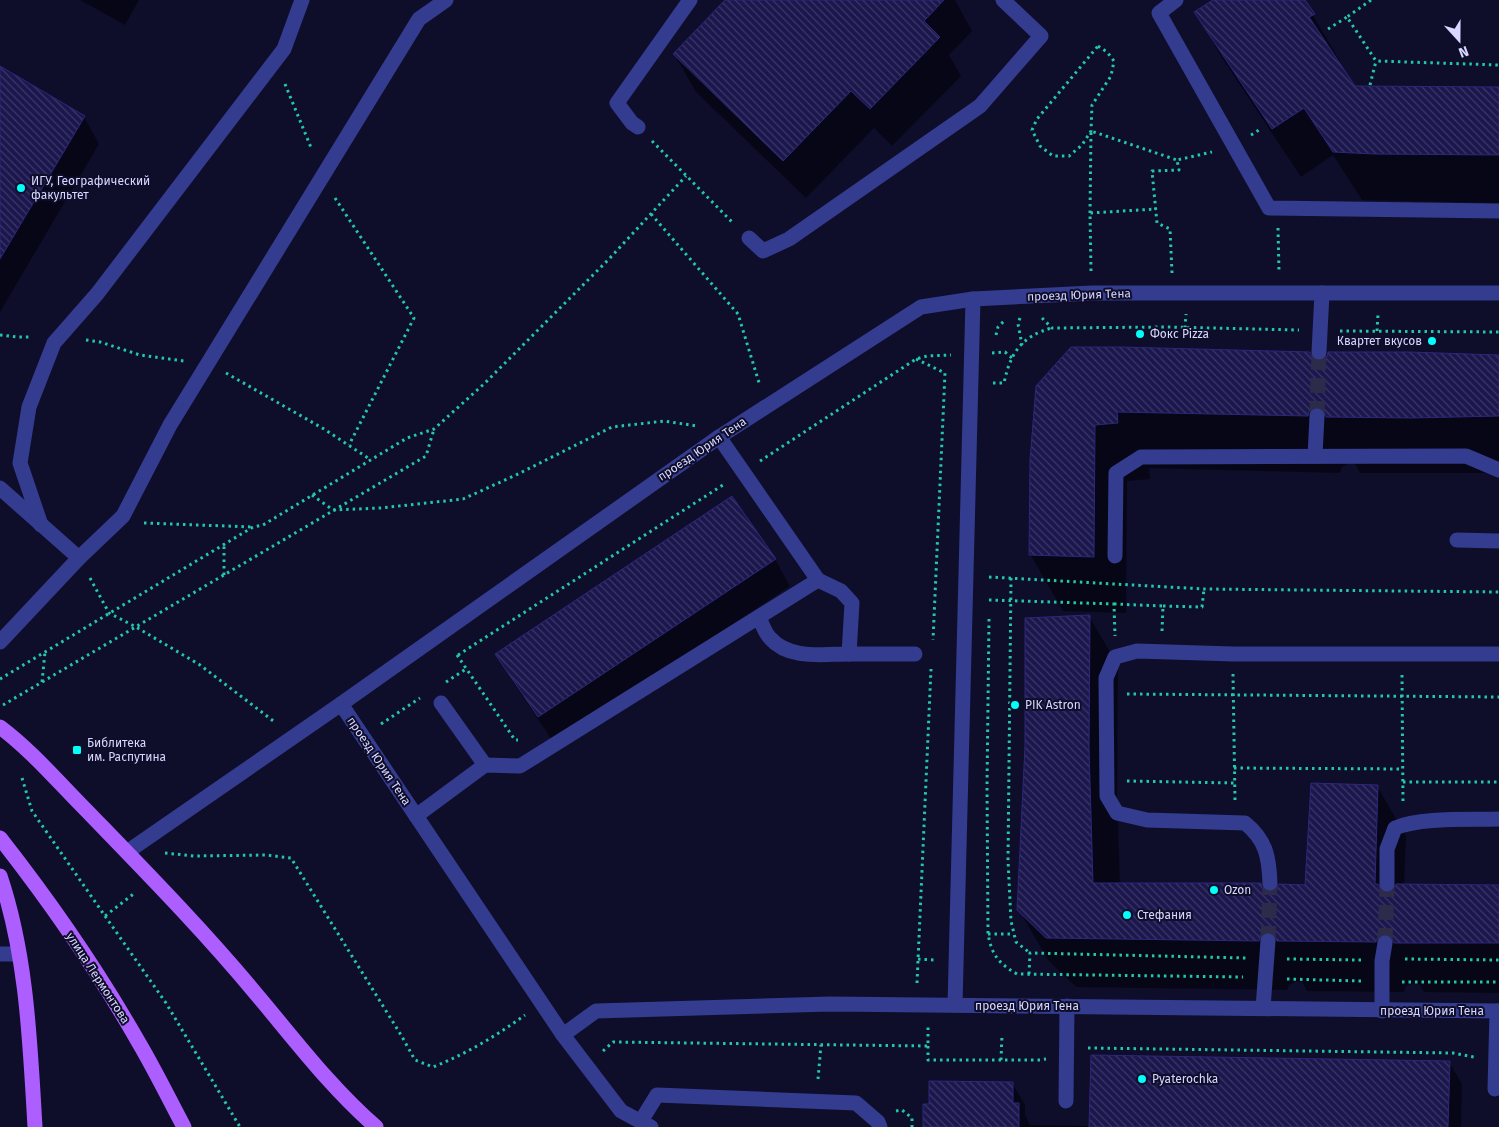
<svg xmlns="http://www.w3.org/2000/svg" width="1499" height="1127" viewBox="0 0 1499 1127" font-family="'Fira Sans',sans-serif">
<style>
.shadow{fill:#0007}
.building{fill:url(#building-back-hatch);stroke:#2c277c}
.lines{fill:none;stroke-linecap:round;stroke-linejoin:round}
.minor-tunnel{stroke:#2c2b4a;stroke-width:15;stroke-dasharray:15 8;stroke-linecap:butt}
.path{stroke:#22c8a8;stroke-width:3;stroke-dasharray:2.5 4;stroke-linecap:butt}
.minor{stroke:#333c8e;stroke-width:15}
.major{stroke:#ad5eff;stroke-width:15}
.poi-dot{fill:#03fff7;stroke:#0e0d2a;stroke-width:2}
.labels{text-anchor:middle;stroke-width:4;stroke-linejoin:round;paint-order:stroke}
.poi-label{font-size:12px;fill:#d7d7ff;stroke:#0e0d2a;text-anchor:start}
.street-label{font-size:12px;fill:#d7d7ff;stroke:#0e0d2a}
</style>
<defs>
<pattern id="building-back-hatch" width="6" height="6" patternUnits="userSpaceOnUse" patternTransform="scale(1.25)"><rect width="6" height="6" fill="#1b174d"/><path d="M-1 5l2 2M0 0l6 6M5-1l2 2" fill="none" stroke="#3b3868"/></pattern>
</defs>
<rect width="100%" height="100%" fill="#0e0d2a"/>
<g class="shadow">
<path d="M80 0H139L125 25Z"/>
<path d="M726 0H955L972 31 949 55 961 76 892 146 874 128 806 198 696 92 674 54Z"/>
<path d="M1215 0H1304L1341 63 1339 64 1354 88H1499V203L1362 200 1333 155 1301 177 1224 61 1196 13Z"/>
<path d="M0 68 84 117 99 144 0 312Z"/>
<path d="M1499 356V473H1360L1356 465 1350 463 1342 467 1340 473 1149 468 1150 479 1127 481 1126 613 1063 611 1030 554 1037 387 1313 361 1319 363Z"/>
<path d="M775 559 790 586 554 743 512 681 497 654Z"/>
<path d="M1089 616 1118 666 1117 798 1120 884 1263 890 1270 894 1306 886 1377 786 1406 836 1404 885 1499 886V993L1424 992 1420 985 1415 983 1406 986 1404 992 1307 991 1303 983 1297 981 1289 985 1287 990 1076 987 1048 960 1019 910Z"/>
<path d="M1449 1062 1462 1084 1461 1127H924L931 1105 1012 1083 1025 1105V1115L1030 1125 1091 1126Z"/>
</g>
<g class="building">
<path d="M725 0H944L924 21 940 37 870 109 851 91 783 161 673 54Z"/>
<path d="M1213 0H1305L1315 14 1309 17 1355 86 1499 87V155L1375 154 1333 152 1304 108 1272 129 1194 12Z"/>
<path d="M0 66 85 116 0 259Z"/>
<path d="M1071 347H1121L1310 352 1314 360 1319 361 1327 357 1328 352H1409L1499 355V416L1412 418 1326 417 1322 408 1317 407 1309 411 1308 416 1117 412 1118 423 1095 425 1094 557 1029 555 1030 460 1036 386Z"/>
<path d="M732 496 776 559 538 717 495 654Z"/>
<path d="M1090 615 1089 748 1093 883H1261L1262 888 1270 892 1275 891 1279 884 1305 885 1311 783 1378 785 1375 884H1378L1382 892 1387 893 1392 892 1396 884 1499 885V943H1394L1391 936 1386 934 1378 937 1376 942 1277 941 1274 934 1268 932 1261 935 1259 941 1046 938 1017 910 1025 746V618Z"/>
<path d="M1091 1055 1450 1061 1448 1127H1089Z"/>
<path d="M929 1081 1013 1082V1103H1019V1127H923V1104H929Z"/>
</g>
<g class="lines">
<g class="minor-tunnel">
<path d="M1317 416 1319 352"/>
<path d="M1268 941 1270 883"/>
<path d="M1385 943 1387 884"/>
</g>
<g class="path">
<path d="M1371 0 1347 17 1376 61 1499 65"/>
<path d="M1328 29 1347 17"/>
<path d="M1098 46 1107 52 1114 61 1111 76 1092 105 1091 131 1082 145 1069 156H1053L1040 146 1032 130 1037 119Z"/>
<path d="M285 84 312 150"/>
<path d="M1370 85 1376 61"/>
<path d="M1251 135 1259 130"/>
<path d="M652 141 734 224"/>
<path d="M335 198 414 318 349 445"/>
<path d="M1090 213 1091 131 1177 160"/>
<path d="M651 214 738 314 760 386"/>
<path d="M1278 228 1279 272"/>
<path d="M1091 271 1090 213 1156 209"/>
<path d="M1172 273 1170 229 1157 223 1152 171 1179 170 1177 160 1212 152"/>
<path d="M1020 318 1018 324 1022 345"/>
<path d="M1042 318 1052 328 1167 327 1299 330"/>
<path d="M1185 328 1186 314"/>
<path d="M1340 331 1499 332"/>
<path d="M1377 331 1378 314"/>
<path d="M0 335 17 337H32"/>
<path d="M996 335 998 327 1005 320"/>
<path d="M86 340 100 342 140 355 184 361"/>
<path d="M992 353 1005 352 1012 358"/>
<path d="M916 359 945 373 933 640"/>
<path d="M226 373 324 429 371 460"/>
<path d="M993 383H1004C1010 354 1021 336 1052 328"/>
<path d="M760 461 916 359 927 356 951 355"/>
<path d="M312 495 333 510 381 508 463 499 516 475 612 427 664 421 697 426"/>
<path d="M144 523 253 527"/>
<path d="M224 575V544"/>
<path d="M989 577 1204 589 1499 592"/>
<path d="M90 578 109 613 136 627 200 665 276 723"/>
<path d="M1011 578 1008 860 1011 921 1016 942 1030 953"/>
<path d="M989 600 1114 604 1115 636"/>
<path d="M1114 604 1163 606 1162 631"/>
<path d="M1163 606 1202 607 1204 589"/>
<path d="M989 619 987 786 988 934C992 955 998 963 1017 974L1243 977"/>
<path d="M457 655 515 740H518"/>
<path d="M458 655 726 483"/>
<path d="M1233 674 1235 800"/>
<path d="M1402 675 1403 804"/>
<path d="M0 679 253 527 263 525 407 438 434 429 485 383 609 259 686 176"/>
<path d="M42 682 45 652"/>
<path d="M446 682 466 669"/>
<path d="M1127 694 1499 697"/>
<path d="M3 705 426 456 434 429"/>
<path d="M381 724 420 698"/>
<path d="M1234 768 1403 769"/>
<path d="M22 778 32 811 105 916 136 892"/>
<path d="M1127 781 1234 783"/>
<path d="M1403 782H1499"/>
<path d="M165 853 194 856 266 855 291 858 401 1035 415 1060 433 1067C466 1054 496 1036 525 1015"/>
<path d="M105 916 166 1003 240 1127"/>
<path d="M988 934H1014"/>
<path d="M918 959 935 960"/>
<path d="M1287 959 1361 960"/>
<path d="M1405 959 1499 960"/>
<path d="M1029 974 1030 953 1246 958"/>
<path d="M1287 979 1361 981"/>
<path d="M1402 982H1499"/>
<path d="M917 983 931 669"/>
<path d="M928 1046V1060H1040L1046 1059"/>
<path d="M1088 1048 1453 1053 1474 1057"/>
<path d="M603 1051 613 1042 928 1046V1026"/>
<path d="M1001 1060 1002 1034"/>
<path d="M818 1079 821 1045"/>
<path d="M896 1111 902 1110 912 1118V1127"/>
</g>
<g class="minor">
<path d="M1176 0 1159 13 1269 208 1499 211"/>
<path d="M638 127 632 123 617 103 690 0"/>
<path d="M749 238 763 251 789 239 980 106 1041 36 1003 0"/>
<path d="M1319 352 1322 293"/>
<path d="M1315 456 1317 416"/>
<path d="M0 488 79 558"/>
<path d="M41 525 20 463 29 407 54 343 97 294 284 49 302 0"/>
<path d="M1457 540 1499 541"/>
<path d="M1115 556 1116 473 1141 457 1466 456 1499 470"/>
<path d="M818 580 841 591 852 603 849 654H915"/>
<path d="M759 617C762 624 765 633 770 638 789 660 823 654 849 654"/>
<path d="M0 642 79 558 123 516 170 425 419 19 446 0"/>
<path d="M441 703 485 765"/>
<path d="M416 816 485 765 520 766 818 580 719 437"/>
<path d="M127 852 341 704"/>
<path d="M1270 883C1269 857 1266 840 1245 823L1147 820 1117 813 1107 796 1106 678 1115 657 1137 651 1233 654H1499"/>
<path d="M1387 884V849L1395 828C1420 817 1470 820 1499 819"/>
<path d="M0 954H19"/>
<path d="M955 1005 973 299"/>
<path d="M1263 1008 1268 941"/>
<path d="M1382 1011V961L1385 943"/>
<path d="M563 1035 341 704 719 437 921 307 973 299 1092 293H1499"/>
<path d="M1495 1089 1497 1011"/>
<path d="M1066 1101 1067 1006"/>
<path d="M641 1121 657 1095 856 1103 878 1122 880 1127"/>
<path d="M651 1127 621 1111 563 1035 596 1011 830 1004 1499 1011"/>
</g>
<g class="major">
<path d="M0 727C32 751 59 783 87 811 145 871 204 931 257 995 295 1040 331 1088 376 1127"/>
<path d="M0 838C51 903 98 971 139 1043 155 1070 169 1099 184 1127"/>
<path d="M0 876C27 956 30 1043 35 1127"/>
</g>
</g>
<g class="poi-dot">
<circle cx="21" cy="188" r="5"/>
<circle cx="1140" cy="334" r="5"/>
<circle cx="1432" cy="341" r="5"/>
<circle cx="1015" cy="705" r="5"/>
<rect x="72" y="745" width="10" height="10" rx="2.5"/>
<circle cx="1214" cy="890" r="5"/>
<circle cx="1127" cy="915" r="5"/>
<circle cx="1142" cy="1079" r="5"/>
</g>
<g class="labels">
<g class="poi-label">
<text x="31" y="185">ИГУ, Географический<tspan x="31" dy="14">факультет</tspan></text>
<text x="1150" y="338">Фокс Pizza</text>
<text x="1422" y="345" text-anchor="end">Квартет вкусов</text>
<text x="1025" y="709">PIK Astron</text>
<text x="87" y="747">Библитека<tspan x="87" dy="14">им. Распутина</tspan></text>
<text x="1224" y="894">Ozon</text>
<text x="1137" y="919">Стефания</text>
<text x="1152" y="1083">Pyaterochka</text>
</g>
<g class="street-label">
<text transform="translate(1079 295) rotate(-2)" y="4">проезд Юрия Тена</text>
<text transform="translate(702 449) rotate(-34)" y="4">проезд Юрия Тена</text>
<text transform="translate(379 761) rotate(56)" y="4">проезд Юрия Тена</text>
<text transform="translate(98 978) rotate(57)" y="4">улица Лермонтова</text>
<text x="1027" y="1010">проезд Юрия Тена</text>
<text x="1432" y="1015">проезд Юрия Тена</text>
</g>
</g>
<g transform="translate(1459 40) rotate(159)" stroke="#0e0d2a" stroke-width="4" paint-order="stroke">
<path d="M0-4L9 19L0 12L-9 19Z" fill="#d7d7ff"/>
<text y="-8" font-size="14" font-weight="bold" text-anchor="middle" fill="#d7d7ff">N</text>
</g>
</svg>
